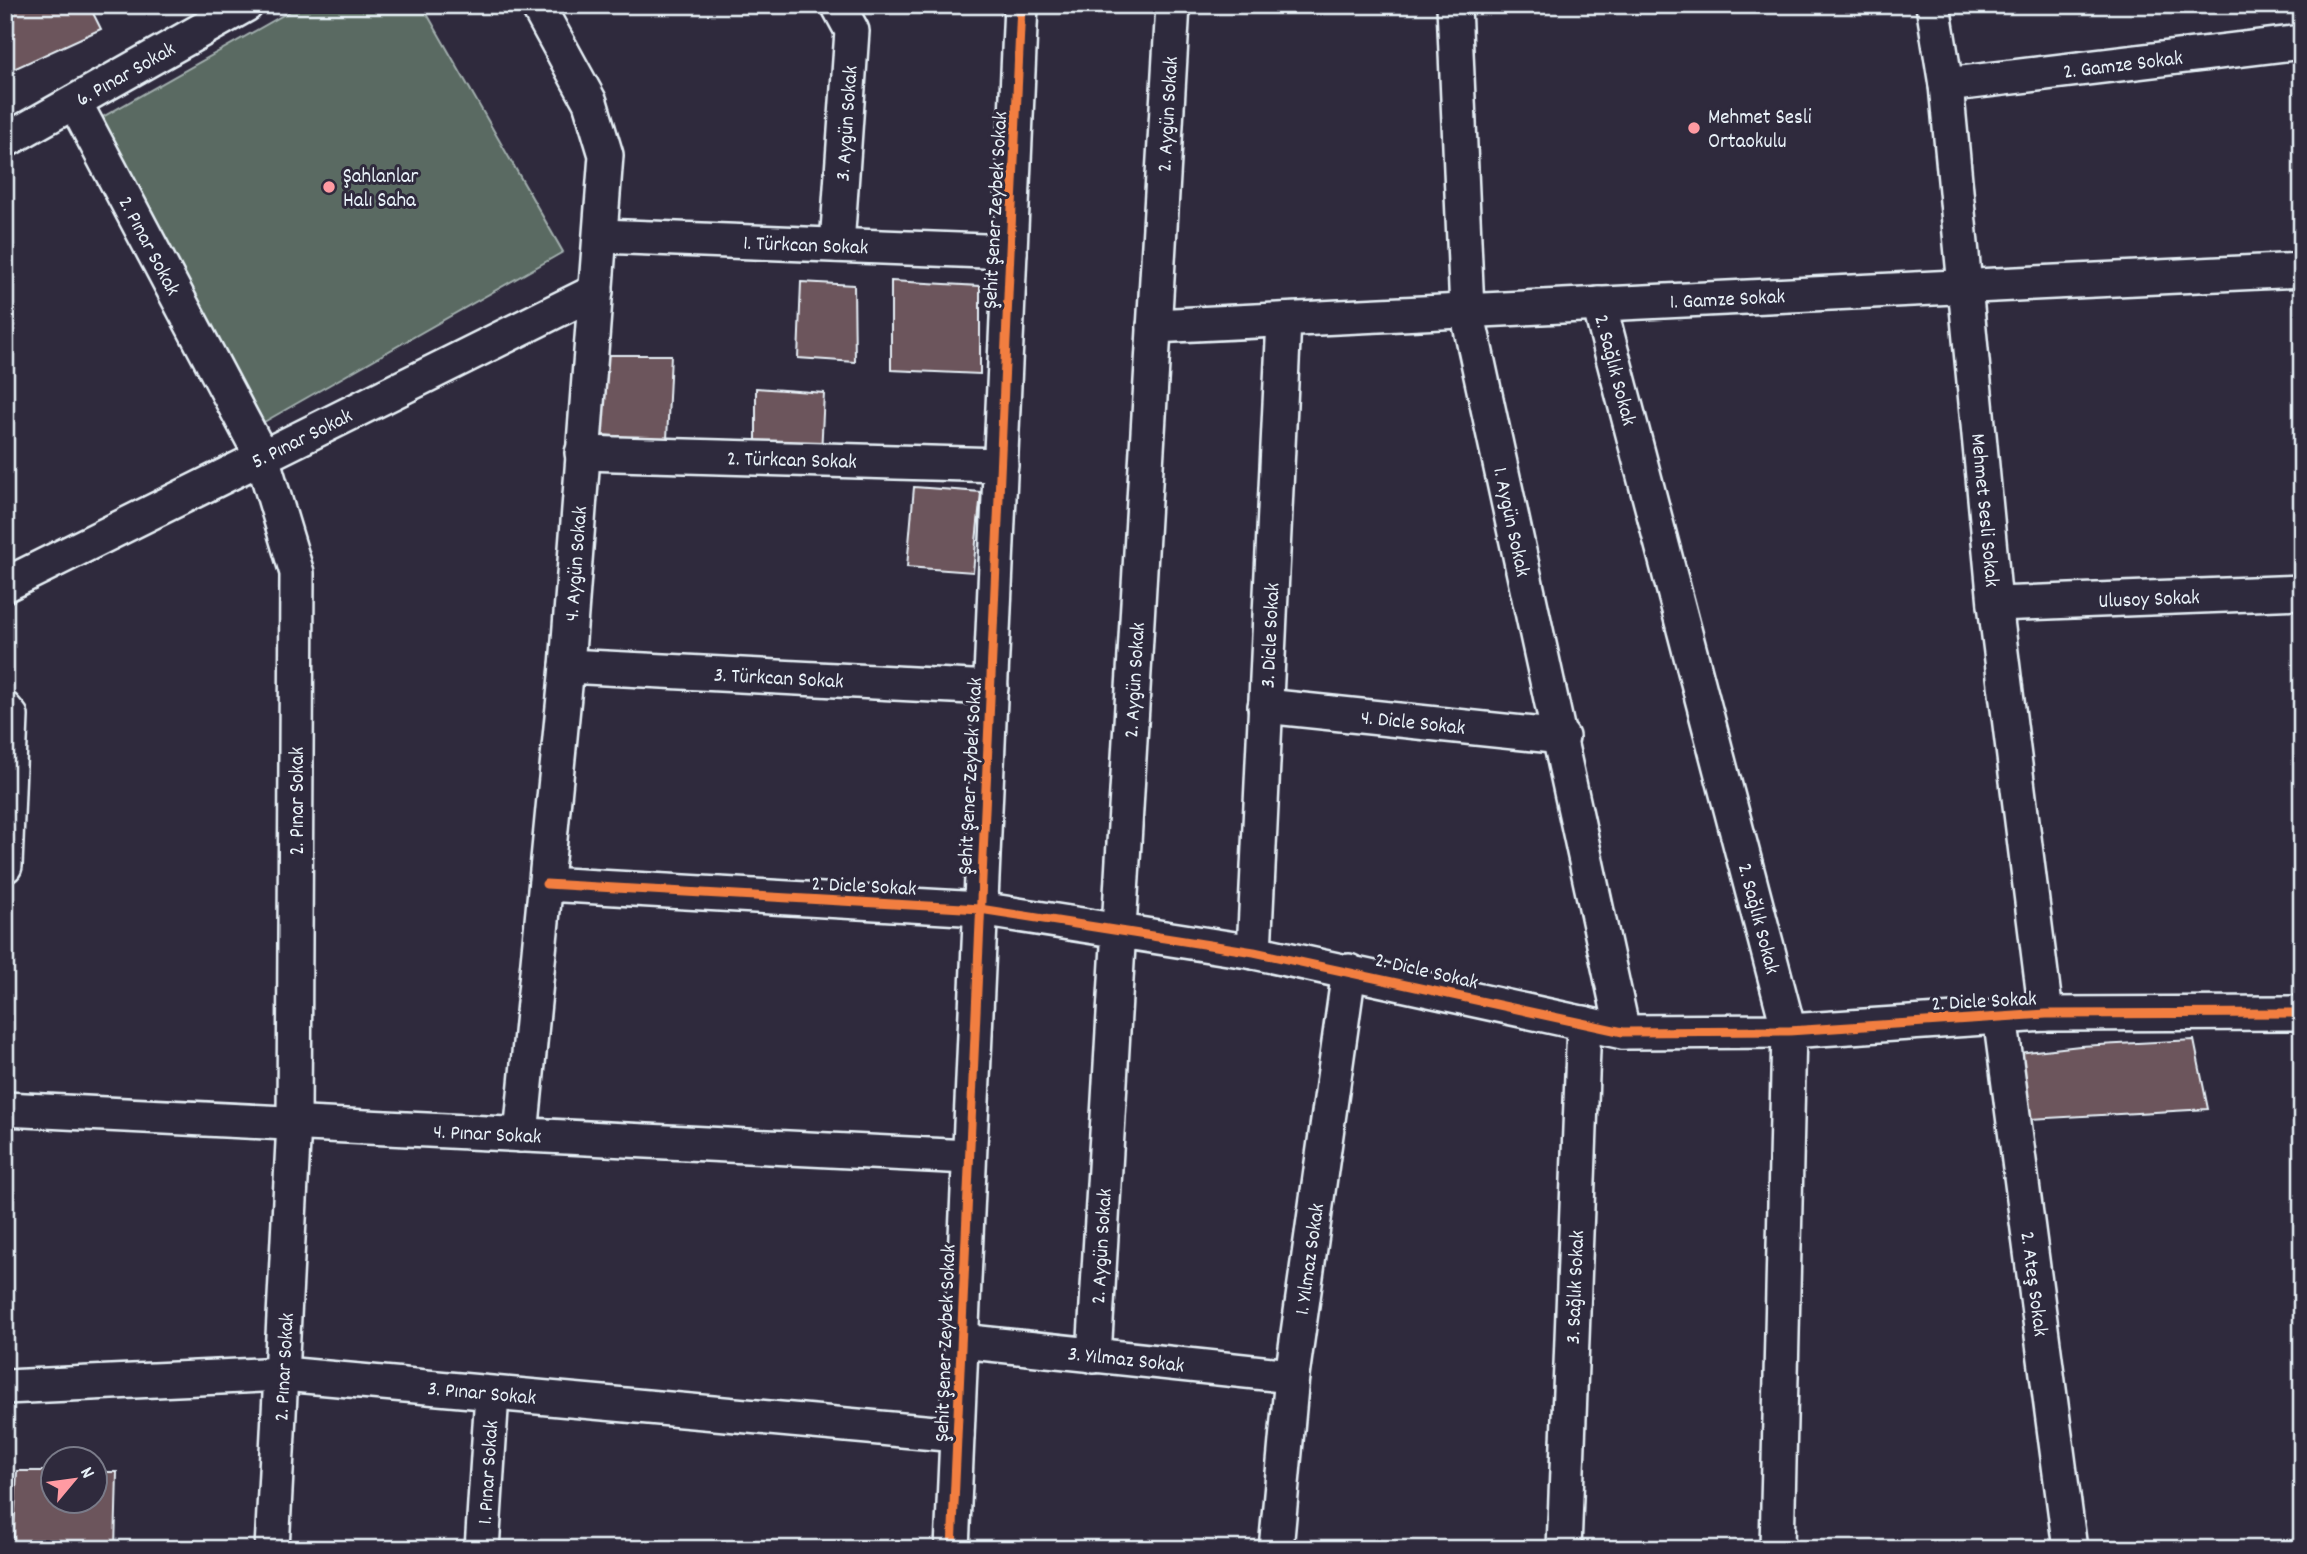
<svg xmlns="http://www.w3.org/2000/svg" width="2307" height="1554" viewBox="0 0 2307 1554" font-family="Dekko,sans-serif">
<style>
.green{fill:#5a6a62;stroke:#a1aead;stroke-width:2}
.building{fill:#6c555b;stroke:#e8f1f8;stroke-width:2}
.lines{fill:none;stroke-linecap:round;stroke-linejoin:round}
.street-casing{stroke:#e8f1f8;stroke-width:38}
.street{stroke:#2f2a3d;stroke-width:33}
.cycleway-casing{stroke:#2f2a3d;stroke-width:13}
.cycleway{stroke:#f27e40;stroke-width:9}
.poi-dot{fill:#ff9aa2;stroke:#2f2a3d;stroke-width:2.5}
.labels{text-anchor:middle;stroke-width:6;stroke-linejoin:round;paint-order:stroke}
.street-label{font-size:21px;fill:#e8f1f8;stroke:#2f2a3d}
.poi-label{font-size:21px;fill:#e8f1f8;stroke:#2f2a3d;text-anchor:start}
</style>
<rect width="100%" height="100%" fill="#2f2a3d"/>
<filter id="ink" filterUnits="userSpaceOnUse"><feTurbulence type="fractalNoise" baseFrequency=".0143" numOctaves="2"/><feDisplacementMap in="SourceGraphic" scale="14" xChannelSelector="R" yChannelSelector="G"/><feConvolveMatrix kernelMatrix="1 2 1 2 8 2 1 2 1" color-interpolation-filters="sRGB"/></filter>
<g filter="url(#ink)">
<path class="green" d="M301 5H422L563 252 264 422 94 122Z"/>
<g class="building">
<path d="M5 5H89L101 29 5 73Z"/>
<path d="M891 281 980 286V374L891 370Z"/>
<path d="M801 282 854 285 855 362 798 358Z"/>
<path d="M606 355H671L667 440 601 435Z"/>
<path d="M756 388 824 393 821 454 756 452Z"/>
<path d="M914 487 981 492 973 572 907 567Z"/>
<path d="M2194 1040 2208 1109 2030 1119 2018 1053 2080 1046Z"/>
<path d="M17 1471H52V1502H94V1472H117L115 1549H13Z"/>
</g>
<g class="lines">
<g class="street-casing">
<g id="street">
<path id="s1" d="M1454 5 1467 311 1623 1032"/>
<path id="s2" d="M1933 5 1946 85 1995 604 2046 1014"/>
<path id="s3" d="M1946 85 2302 42"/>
<path id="s4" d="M75 103 262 457 297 573 294 1123 272 1549"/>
<path id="s5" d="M5 141 246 5"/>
<path id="s6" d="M601 236 1010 252"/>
<path id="s7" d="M837 245 852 31 838 5"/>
<path id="s8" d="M1599 304 1789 1031 1777 1549"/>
<path id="s9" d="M1154 326 2302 270"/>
<path id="s10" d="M582 453 1001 465"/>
<path id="s11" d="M5 585 596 291"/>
<path id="s12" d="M1995 604 2302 592"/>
<path id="s13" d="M567 666 991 688"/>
<path id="s14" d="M1265 706 1562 737"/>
<path d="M5 709 11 716 5 866"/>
<path d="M546 884 980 909 1254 952 1623 1032 1789 1031 2046 1014 2302 1013"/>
<path id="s15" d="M1254 952 1284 320"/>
<path id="s16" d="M2000 1016 2070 1549"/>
<path id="s17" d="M5 1109 969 1157"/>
<path id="s18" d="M521 1135 567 666 606 155 590 102 537 5"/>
<path id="s19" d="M961 1341 1292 1376"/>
<path id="s20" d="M1094 1356 1173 5"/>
<path id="s21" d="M5 1387 283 1374 957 1435"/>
<path id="s22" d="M482 1549 492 1394"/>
<path d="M952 1549 1021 5"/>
<path id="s23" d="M1276 1549 1292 1376 1349 971"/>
<path id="s24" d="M1564 1549 1584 1023"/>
</g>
</g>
<use href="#street" class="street"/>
<g class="cycleway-casing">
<g id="cycleway">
<path d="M546 884 980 909 1254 952 1623 1032 1789 1031 2046 1014 2302 1013"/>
<path d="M952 1549 1021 5"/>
</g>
</g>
<use href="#cycleway" class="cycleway"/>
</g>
</g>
<g class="poi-dot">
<circle cx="1694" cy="128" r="7"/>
<circle cx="329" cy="187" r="7"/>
</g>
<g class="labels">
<g class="street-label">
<text dy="7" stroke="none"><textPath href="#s3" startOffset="178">2. Gamze Sokak</textPath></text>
<text dy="7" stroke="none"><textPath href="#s5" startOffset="138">6. Pınar Sokak</textPath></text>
<text dy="7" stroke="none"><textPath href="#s20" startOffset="1244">2. Aygün Sokak</textPath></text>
<text dy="7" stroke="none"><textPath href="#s7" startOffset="122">3. Aygün Sokak</textPath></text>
<text transform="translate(994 210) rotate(-87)" y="7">Şehit Şener Zeybek Sokak</text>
<text dy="7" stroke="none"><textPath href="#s6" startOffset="205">1. Türkcan Sokak</textPath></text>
<text dy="7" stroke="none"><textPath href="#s4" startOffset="161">2. Pınar Sokak</textPath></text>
<text dy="7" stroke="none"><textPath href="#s9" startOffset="574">1. Gamze Sokak</textPath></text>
<text dy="7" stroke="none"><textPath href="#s8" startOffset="68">2. Sağlık Sokak</textPath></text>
<text dy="7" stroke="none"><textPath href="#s11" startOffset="331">5. Pınar Sokak</textPath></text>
<text dy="7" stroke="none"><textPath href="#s10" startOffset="210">2. Türkcan Sokak</textPath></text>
<text dy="7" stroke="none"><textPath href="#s2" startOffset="508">Mehmet Sesli Sokak</textPath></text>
<text dy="7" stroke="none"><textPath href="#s1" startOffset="522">1. Aygün Sokak</textPath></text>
<text dy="7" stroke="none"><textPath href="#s18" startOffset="574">4. Aygün Sokak</textPath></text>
<text dy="7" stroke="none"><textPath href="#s12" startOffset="154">Ulusoy Sokak</textPath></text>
<text dy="7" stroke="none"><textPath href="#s15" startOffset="317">3. Dicle Sokak</textPath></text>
<text dy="7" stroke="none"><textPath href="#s13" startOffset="212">3. Türkcan Sokak</textPath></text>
<text dy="7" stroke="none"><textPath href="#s20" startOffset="677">2. Aygün Sokak</textPath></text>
<text dy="7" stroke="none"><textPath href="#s14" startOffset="149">4. Dicle Sokak</textPath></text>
<text transform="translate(969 776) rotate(-87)" y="7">Şehit Şener Zeybek Sokak</text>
<text transform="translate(296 801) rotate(-90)" y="7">2. Pınar Sokak</text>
<text transform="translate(864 885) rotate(3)" y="7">2. Dicle Sokak</text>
<text dy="7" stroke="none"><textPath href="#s8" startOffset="635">2. Sağlık Sokak</textPath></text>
<text transform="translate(1427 970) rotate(13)" y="7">2. Dicle Sokak</text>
<text transform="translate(1984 1000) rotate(-3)" y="7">2. Dicle Sokak</text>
<text dy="7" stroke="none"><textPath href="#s17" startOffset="483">4. Pınar Sokak</textPath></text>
<text dy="7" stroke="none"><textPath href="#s20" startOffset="110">2. Aygün Sokak</textPath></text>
<text dy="7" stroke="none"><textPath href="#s23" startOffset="292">1. Yılmaz Sokak</textPath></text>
<text dy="7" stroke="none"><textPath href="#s16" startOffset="270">2. Ateş Sokak</textPath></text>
<text dy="7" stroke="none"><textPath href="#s24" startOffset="262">3. Sağlık Sokak</textPath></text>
<text transform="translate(944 1343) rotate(-88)" y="7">Şehit Şener Zeybek Sokak</text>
<text dy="7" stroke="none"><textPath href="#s19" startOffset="166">3. Yılmaz Sokak</textPath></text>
<text transform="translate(283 1367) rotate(-87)" y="7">2. Pınar Sokak</text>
<text dy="7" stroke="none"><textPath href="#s21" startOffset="478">3. Pınar Sokak</textPath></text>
<text dy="7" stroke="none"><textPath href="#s22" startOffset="77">1. Pınar Sokak</textPath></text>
</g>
<g class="poi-label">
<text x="1708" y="123">Mehmet Sesli<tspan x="1708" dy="24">Ortaokulu</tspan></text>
<text x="343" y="182">Şahlanlar<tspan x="343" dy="24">Halı Saha</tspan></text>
</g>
</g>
<rect width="2307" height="1554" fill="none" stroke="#2f2a3d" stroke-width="28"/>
<rect x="14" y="14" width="2279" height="1526" fill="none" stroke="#e8f1f8" stroke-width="2.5" filter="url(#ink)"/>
<g transform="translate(74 1480) rotate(61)"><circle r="33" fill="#2f2a3d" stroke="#797a88" stroke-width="2"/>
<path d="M0-5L12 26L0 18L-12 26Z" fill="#ff9aa2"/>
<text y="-10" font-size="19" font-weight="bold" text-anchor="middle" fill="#e8f1f8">N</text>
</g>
</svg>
